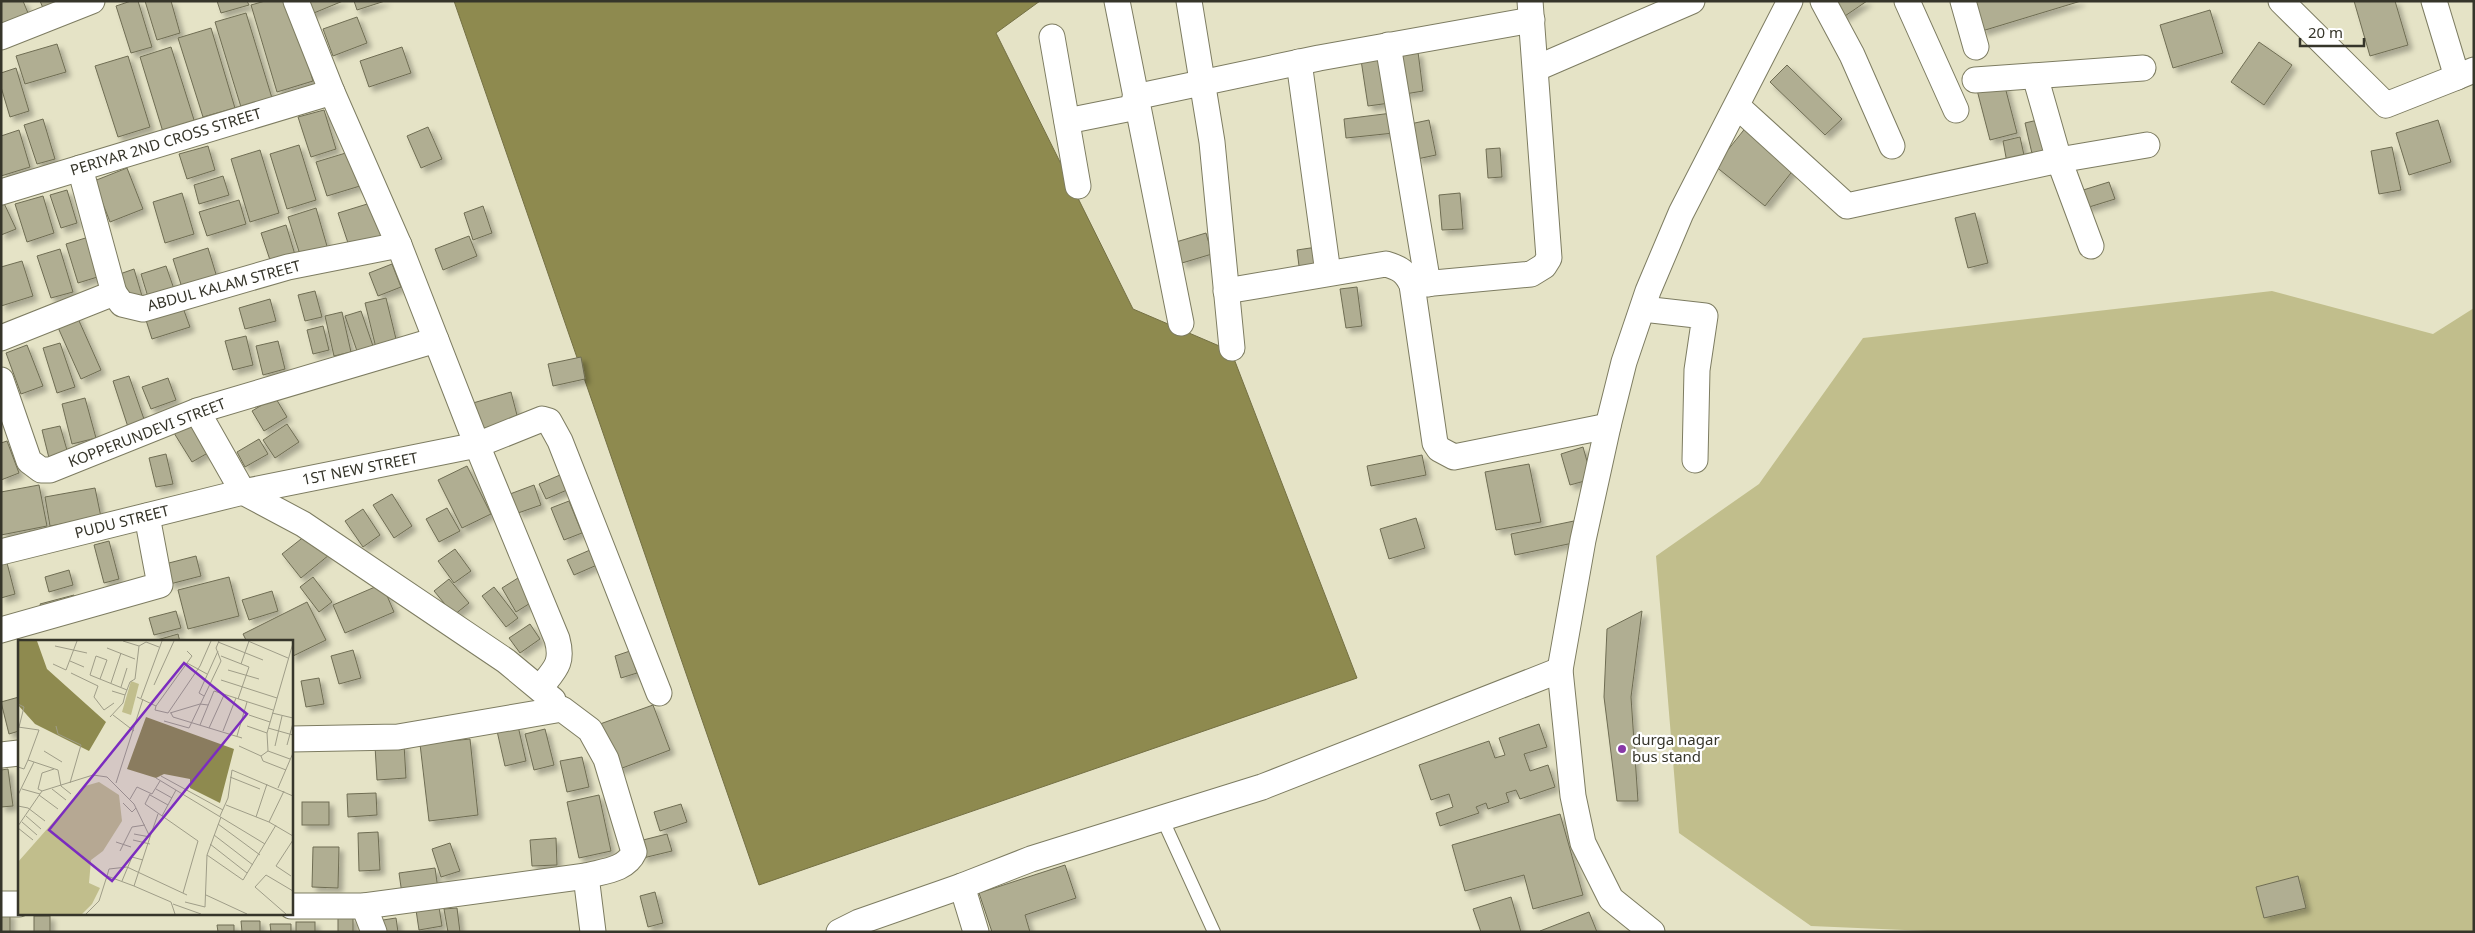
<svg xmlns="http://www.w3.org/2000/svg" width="2475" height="933" viewBox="0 0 2475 933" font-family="'Noto Sans',sans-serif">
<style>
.green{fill:#c1be8c}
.water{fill:#8e8a4f;stroke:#747044}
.building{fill:#b0ae92;stroke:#6f6d53;filter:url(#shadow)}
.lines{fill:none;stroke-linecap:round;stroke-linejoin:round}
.lane-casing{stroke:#7d7c61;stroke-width:14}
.street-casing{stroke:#7d7c61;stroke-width:27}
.lane{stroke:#fff;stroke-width:12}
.street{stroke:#fff;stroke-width:25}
.poi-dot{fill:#8838a7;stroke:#fff;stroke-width:2}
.labels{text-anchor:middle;stroke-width:4.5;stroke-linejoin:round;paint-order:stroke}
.street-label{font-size:15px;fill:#36352a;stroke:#fff}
.poi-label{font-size:15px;fill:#36352a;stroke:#fff;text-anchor:start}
.inset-road{fill:none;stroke:#9f9d88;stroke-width:1}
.view{fill:#7b2cbf;fill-opacity:0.15;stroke:#7b2cbf;stroke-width:2.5}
.inset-edge{fill:none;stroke:#36352a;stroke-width:2.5}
</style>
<defs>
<filter id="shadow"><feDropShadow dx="4.5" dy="4.5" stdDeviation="2.5" flood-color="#0004"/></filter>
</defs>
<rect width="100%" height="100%" fill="#e5e3c6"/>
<path class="green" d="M2272 291 2433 334 2474 308V932H1951L1811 926 1679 833 1656 556 1759 484 1863 338Z"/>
<path class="water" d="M454 1H1040L996 33 1133 309 1231 351 1357 678 759 885Z"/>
<g class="building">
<path d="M1 1H23L28 13 1 24Z"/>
<path d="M40 1H68L46 15Z"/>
<path d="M131 1H138L152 47 131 53 116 6Z"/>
<path d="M145 1H171L180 33 157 40Z"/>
<path d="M217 1H247L249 5 221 13Z"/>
<path d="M265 1H289L313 81 277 92 251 5Z"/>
<path d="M304 1H343L309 15Z"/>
<path d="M354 1H385L357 10Z"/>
<path d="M1831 1H1867L1842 18Z"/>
<path d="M1973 1H2081L1982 31Z"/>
<path d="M2354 1H2395L2408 45 2370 56Z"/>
<path d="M2210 10 2223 53 2173 68 2160 25Z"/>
<path d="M246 13 272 98 241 107 215 22Z"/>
<path d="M357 17 367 43 333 56 323 29Z"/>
<path d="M211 28 235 108 203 117 178 38Z"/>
<path d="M2259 42 2292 65 2264 105 2231 82Z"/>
<path d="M57 44 66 72 25 84 16 56Z"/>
<path d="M171 47 195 123 163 132 140 57Z"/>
<path d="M402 47 411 73 369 87 360 61Z"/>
<path d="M1418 52 1423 91 1399 95 1394 55Z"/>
<path d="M128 56 150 127 118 137 95 66Z"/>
<path d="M1384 57 1390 103 1368 106 1361 60Z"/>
<path d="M1787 65 1842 119 1825 135 1770 82Z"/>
<path d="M16 68 29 111 10 117 1 87V73Z"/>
<path d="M2004 83 2017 133 1990 140 1977 90Z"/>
<path d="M324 110 336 149 311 157 298 117Z"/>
<path d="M1392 113 1394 133 1346 138 1344 119Z"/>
<path d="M43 119 55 159 37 164 24 125Z"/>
<path d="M2042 119 2050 154 2033 158 2025 123Z"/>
<path d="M1429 120 1436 155 1417 159 1410 124Z"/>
<path d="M2438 120 2451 162 2409 175 2396 133Z"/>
<path d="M1747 126 1798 164 1765 206 1715 166Z"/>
<path d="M428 127 442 159 421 168 407 136Z"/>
<path d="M19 130 30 167 1 176V136Z"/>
<path d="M2020 137 2026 164 2008 168 2003 141Z"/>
<path d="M299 145 316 200 287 209 270 154Z"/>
<path d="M208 146 215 170 187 179 179 154Z"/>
<path d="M2392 147 2401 190 2379 194 2371 151Z"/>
<path d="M1500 148 1502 177 1488 178 1486 149Z"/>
<path d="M260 150 279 213 250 222 231 159Z"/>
<path d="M349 152 360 186 327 196 316 162Z"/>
<path d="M127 168 143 209 110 222 94 181Z"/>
<path d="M223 176 229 195 199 204 194 185Z"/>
<path d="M2109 182 2115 199 2086 208 2080 191Z"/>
<path d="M67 190 77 223 61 228 50 195Z"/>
<path d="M182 193 194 234 165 243 153 202Z"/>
<path d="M1460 193 1463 229 1442 230 1439 195Z"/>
<path d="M43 196 54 233 27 242 15 204Z"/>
<path d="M239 200 246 224 207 236 199 212Z"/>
<path d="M3 201 16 229 1 235V202Z"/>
<path d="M377 201 388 234 349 246 338 213Z"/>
<path d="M483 206 492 233 473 240 464 213Z"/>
<path d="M316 208 329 253 302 261 288 217Z"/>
<path d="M1975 213 1988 263 1968 268 1955 218Z"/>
<path d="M286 225 296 258 272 266 261 233Z"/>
<path d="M1206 233 1212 254 1182 263 1176 242Z"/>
<path d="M92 236 104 275 78 283 66 244Z"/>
<path d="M469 236 477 256 443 270 435 249Z"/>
<path d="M1317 247 1320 271 1300 274 1297 250Z"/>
<path d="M208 248 219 284 184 294 173 259Z"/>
<path d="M60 249 73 292 51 298 37 256Z"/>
<path d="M22 261 33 296 1 306V267Z"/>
<path d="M392 264 401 287 378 296 369 273Z"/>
<path d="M166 266 174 289 148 297 141 274Z"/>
<path d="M134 269 142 296 125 302 117 275Z"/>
<path d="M1357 287 1362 326 1346 328 1340 289Z"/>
<path d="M315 291 322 317 305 321 298 295Z"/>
<path d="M386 298 397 343 376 348 365 303Z"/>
<path d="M270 299 276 321 245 329 239 308Z"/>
<path d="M182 305 190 327 152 339 145 317Z"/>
<path d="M361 311 373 346 357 351 345 316Z"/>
<path d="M342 312 351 352 334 356 325 316Z"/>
<path d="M76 314 101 370 81 379 56 323Z"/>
<path d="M323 326 329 350 313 354 307 330Z"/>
<path d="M246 336 253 365 233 370 225 341Z"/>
<path d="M278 341 285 369 263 375 256 346Z"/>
<path d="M60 343 75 387 57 393 43 348Z"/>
<path d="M27 345 43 386 21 394 6 353Z"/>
<path d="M581 357 585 379 553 386 548 364Z"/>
<path d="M129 376 145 422 128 427 113 381Z"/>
<path d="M168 378 176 400 151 409 142 387Z"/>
<path d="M511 392 518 419 481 429 473 403Z"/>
<path d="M275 397 287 417 264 431 252 411Z"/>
<path d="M85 398 96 438 72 444 62 404Z"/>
<path d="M195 420 213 450 192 462 174 433Z"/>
<path d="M287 424 299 442 275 458 263 440Z"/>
<path d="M60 426 69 457 50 462 42 430Z"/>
<path d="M259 439 268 454 245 467 237 452Z"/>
<path d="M7 441 19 473 1 480V443Z"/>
<path d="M1583 447 1592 479 1570 485 1561 454Z"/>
<path d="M166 454 173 484 156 487 149 458Z"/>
<path d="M1422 455 1426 475 1371 486 1367 466Z"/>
<path d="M1529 464 1541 522 1496 530 1485 472Z"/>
<path d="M467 466 491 514 462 528 438 480Z"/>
<path d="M560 475 567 490 546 499 539 484Z"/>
<path d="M39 485 47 526 1 535V492Z"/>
<path d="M534 485 541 505 518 513 510 494Z"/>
<path d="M95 488 101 517 50 526 45 497Z"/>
<path d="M392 494 412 526 394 538 373 505Z"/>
<path d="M569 501 582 533 564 540 551 508Z"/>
<path d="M447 508 460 531 439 542 426 519Z"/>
<path d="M363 509 380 535 363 547 345 521Z"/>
<path d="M1416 518 1425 548 1389 559 1380 529Z"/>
<path d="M1574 521 1578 542 1515 555 1511 534Z"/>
<path d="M310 532 329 555 301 578 282 554Z"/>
<path d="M109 541 119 579 104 583 94 545Z"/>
<path d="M455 549 471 571 454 583 438 561Z"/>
<path d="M590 550 597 565 574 575 567 560Z"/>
<path d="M196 556 201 576 170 584 165 564Z"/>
<path d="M7 563 15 594 1 598V565Z"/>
<path d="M69 570 73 585 49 592 45 577Z"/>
<path d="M229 577 239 616 188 629 178 590Z"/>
<path d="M313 577 332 602 319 612 300 587Z"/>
<path d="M518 578 532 602 516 612 502 588Z"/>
<path d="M449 579 469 603 454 615 434 591Z"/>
<path d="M382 584 394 612 345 633 333 605Z"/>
<path d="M494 587 518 618 506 627 482 596Z"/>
<path d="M272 591 278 611 249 620 242 600Z"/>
<path d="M74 595 77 606 44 615 40 604Z"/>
<path d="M307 602 326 640 291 657V642H247L243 634Z"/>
<path d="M176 611 181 628 154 635 149 618Z"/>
<path d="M1642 611 1631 697 1638 801H1617L1604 697 1607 629Z"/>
<path d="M530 624 540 639 520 653 509 638Z"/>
<path d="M178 634 180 642H150Z"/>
<path d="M353 650 361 678 339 684 331 656Z"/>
<path d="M630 651 637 673 621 678 615 656Z"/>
<path d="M319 678 324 704 306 707 301 681Z"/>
<path d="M19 697V731L9 734 1 702Z"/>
<path d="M653 705 670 750 617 770 600 724Z"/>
<path d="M1539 724 1547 747 1524 754 1530 771 1548 765 1555 787 1520 799 1516 790 1506 793 1509 802 1488 809 1486 803 1476 807 1479 813 1440 826 1436 813 1453 807 1449 794 1431 800 1419 765 1489 741 1495 758 1505 755 1499 738Z"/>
<path d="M518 726 526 761 505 766 497 731Z"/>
<path d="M545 729 554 765 534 770 525 734Z"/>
<path d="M470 739 478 815 429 821 420 744Z"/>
<path d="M404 744 406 778 377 780 375 746Z"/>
<path d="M582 757 589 787 567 792 560 761Z"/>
<path d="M8 769 13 806 1 807V770Z"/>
<path d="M376 793 377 815 348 817 347 794Z"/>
<path d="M599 795 611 851 579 858 567 802Z"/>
<rect x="302" y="802" width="27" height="23"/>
<path d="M681 804 687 822 660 831 654 812Z"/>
<path d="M1560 814 1583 895 1533 909 1524 875 1465 891 1452 845Z"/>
<path d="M378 832 380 870 359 871 358 833Z"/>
<path d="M667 834 672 851 643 858 639 841Z"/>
<path d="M556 838 557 865 532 866 530 840Z"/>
<path d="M450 843 460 871 441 877 432 849Z"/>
<path d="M313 847H339L338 888 312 887Z"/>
<path d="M1065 865 1076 898 1025 915 1030 932H992L979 893Z"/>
<path d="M435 868 438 889 402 894 399 873Z"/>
<path d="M2298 876 2306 908 2264 918 2256 887Z"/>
<path d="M655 892 663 923 648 927 640 896Z"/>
<path d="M1511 897 1521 932H1481L1473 909Z"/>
<path d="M439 907 442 926 419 930 416 910Z"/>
<path d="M457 908 460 932H448L444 909Z"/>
<path d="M1589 912 1597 932H1540V931Z"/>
<rect x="1" y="913" width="9" height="19"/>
<rect x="34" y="916" width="16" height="16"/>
<rect x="338" y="917" width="15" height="15"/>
<path d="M396 918 398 932H385L383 920Z"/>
<path d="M241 921H260V932H242Z"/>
<rect x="296" y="922" width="19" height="10"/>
<path d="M270 924H291V932H271Z"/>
<path d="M217 925H234V932H218Z"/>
</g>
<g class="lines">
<g class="lane-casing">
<path id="lane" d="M1162 818 1214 932"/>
</g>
<g class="street-casing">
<g id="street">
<path d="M296 1 332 92 399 245 477 445 557 639C564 664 554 670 540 688"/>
<path d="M1117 1 1181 323"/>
<path d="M1189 1 1212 142 1232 348"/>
<path d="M1823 1 1852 55 1892 146"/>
<path d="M1907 1 1956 110"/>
<path d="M1963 1 1976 47"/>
<path d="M2281 1 2386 105 2457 77"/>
<path d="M2434 1 2457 77 2474 70"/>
<path d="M1 37 92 1"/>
<path d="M1052 37 1078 186"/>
<path d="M1388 45 1428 284"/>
<path d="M1299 62 1328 273"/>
<path d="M1537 68 1692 1"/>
<path d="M2035 76 2059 160 2091 246"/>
<path d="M1975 80 2143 68"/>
<path d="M1135 97 1319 58 1532 20"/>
<path d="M1737 106 1847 206 2059 160 2147 145"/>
<path d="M1067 121 1137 107"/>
<path d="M80 168 114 293"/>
<path d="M1 192 332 92"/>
<path d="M1412 285 1531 274 1544 266 1549 258 1530 1"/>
<path d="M1226 291 1386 264C1400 268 1406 272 1412 285L1435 443 1439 449 1454 457 1608 426"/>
<path d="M1643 309 1705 316 1697 370 1695 460"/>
<path d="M1 338 114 293 122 304 143 309 288 267 399 245"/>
<path d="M1 380 29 461 41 470H50L197 411 436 340"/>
<path d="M197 411 243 492 303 524 506 661 553 700"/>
<path d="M1 552 243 492 477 445 542 419 549 421 560 441 659 693"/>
<path d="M1 630 160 585 147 516"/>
<path d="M291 739 398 737 562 709 590 730 606 759 634 852C626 870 604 871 586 876L593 932"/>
<path d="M1 755 19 753"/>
<path d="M962 886 976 932"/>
<path d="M1 904H19"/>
<path d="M291 906H364L586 876"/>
<path d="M364 906 374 932"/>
<path d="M839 932 859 922 962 886 1031 859 1262 787 1560 670"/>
<path d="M1652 932 1611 899 1583 843 1573 796 1560 670 1583 540 1608 426 1624 362 1648 291 1681 213 1790 1"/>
</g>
</g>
<use href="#lane" class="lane"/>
<use href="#street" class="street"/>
</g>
<circle class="poi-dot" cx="1622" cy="749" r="5"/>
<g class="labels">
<g class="street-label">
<text transform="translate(166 142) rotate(-17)" y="5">PERIYAR 2ND CROSS STREET</text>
<text transform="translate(224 286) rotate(-15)" y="5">ABDUL KALAM STREET</text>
<text transform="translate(147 433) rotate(-21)" y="5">KOPPERUNDEVI STREET</text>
<text transform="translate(360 469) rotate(-11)" y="5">1ST NEW STREET</text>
<text transform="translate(122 522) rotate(-14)" y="5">PUDU STREET</text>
</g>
<g class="poi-label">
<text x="1632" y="745">durga nagar<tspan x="1632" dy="17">bus stand</tspan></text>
</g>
</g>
<g transform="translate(18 640)">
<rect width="275" height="275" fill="#e5e3c6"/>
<path d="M113 41 121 44 113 75 104 72ZM81 142 101 155 104 181 85 211 73 220 71 243 82 248 74 264 64 274H0V222L67 146Z" fill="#c1be8c"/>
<path d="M0 1H19L29 29 88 82 71 111 17 84 0 65ZM128 77 216 109 202 163 172 148V139L146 134 138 138 109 129Z" fill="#8e8a4f"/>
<path class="inset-road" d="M105 1 121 6 128 2 141 7M230 1 270 18M200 2 245 20M37 6 69 13M89 8 117 19M203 16 231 27 220 59M52 21 66 27M169 23 189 34M35 24 48 30 59 1M223 24 231 1M210 30 241 39M53 33 80 46 76 57 86 70 96 63M82 39 89 20 78 16 72 35 109 50M203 40 259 58M93 43 103 13M136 45 156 1M103 47 109 28M94 51 107 55 112 42 117 39 121 6M186 56 181 53 200 11M119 57 138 66 137 70 150 73 182 26 193 1M123 58 144 1M0 64 6 67 1 87M138 66 174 16 169 11M152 73 182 64 190 65M153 73 155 77 224 98M254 73 275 78M95 75 116 91M231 75 252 82M92 77 105 63 107 55M146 81 171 88 203 21 198 8 201 1M182 85 196 51 255 70M38 86 40 94 63 105 52 143M229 86 249 93M0 87 21 90 10 120 40 130 43 146 53 154M191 88 206 55M250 88 275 95M205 91 218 58M219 96 229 62M269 105 275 83M221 106 243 116 250 111 249 93 275 3M257 106 264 76M26 111 44 122M250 111 272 119M243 116 245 121 268 130M0 127 6 129 10 120M143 136 205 170M212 137 242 149M138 138 247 204M98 143 125 59M260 148 275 113M4 149 22 154M34 149 48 160M138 149 154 158M24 151 20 149 24 133 36 129M132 154 127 164 180 201 165 253M0 155 16 122M21 155 40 169M132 155 150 165M112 159 119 147 134 154 142 141M105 163 114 172 118 168M208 165 251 182 275 196M0 166 10 168 27 181M8 176 23 189M144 176 158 150M202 176 210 158 214 130 275 156M238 177 249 144M4 182 19 195M251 182 266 151M200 184 242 215M0 186 24 151 75 135 89 137 116 164 132 197 116 246 153 262 157 274M0 188 15 200M116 194 132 197 140 174M196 195 235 225M115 200 132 204M98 202 113 207M192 204 229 233M102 211 114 187 127 185M189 215 225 240 258 185M89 236 91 229 109 227 169 255M273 236 258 226 275 200M104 241 114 217 125 220M188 255 229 274M167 262 187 267 189 215 203 177M155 264 183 274M68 274 81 261 89 236 116 246M268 274 237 247 248 235 275 251"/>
<path class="view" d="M166 23 229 74 94 241 31 190Z"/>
<rect width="275" height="275" class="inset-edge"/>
</g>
<rect width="2475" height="933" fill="none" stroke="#36352a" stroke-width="5"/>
<path d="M2300 38v8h64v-8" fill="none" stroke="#36352a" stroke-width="2.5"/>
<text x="2308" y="38" font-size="15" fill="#36352a" stroke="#ffffff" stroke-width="4" paint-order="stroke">20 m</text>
</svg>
